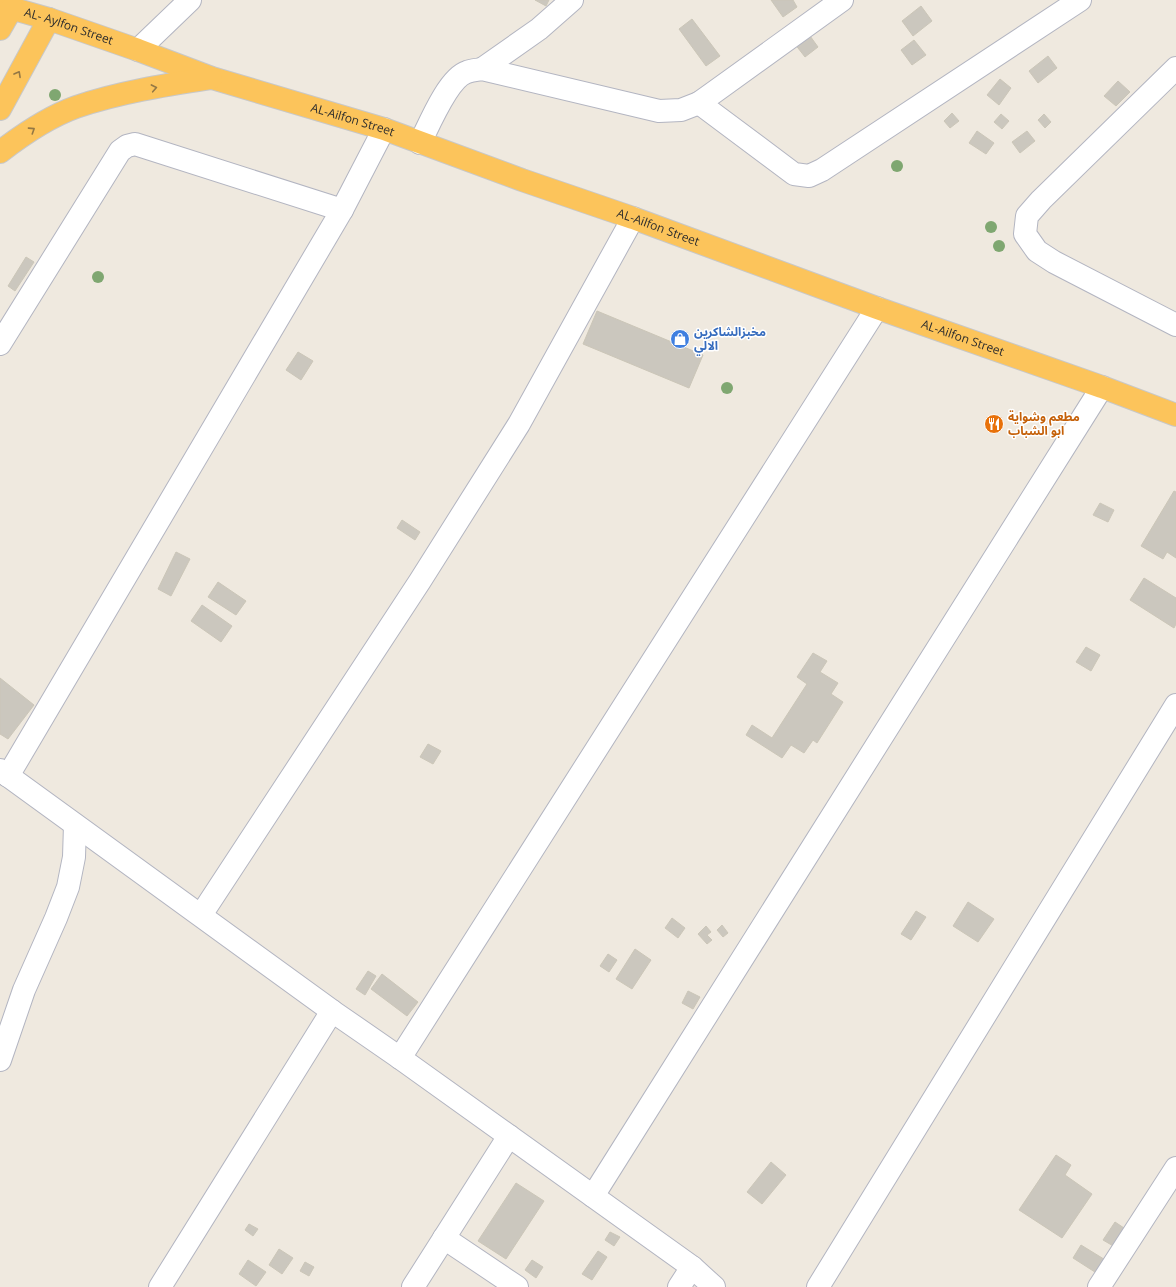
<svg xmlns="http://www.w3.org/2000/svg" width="1176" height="1287" viewBox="0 0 1176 1287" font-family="'Open Sans','Noto Sans Arabic',sans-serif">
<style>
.building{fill:#cbc7be;stroke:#cbc6b8}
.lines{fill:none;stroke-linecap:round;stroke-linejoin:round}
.minor-casing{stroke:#b3b5c1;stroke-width:24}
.tertiary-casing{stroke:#b3b5c1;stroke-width:24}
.trunk-casing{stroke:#c8c8c8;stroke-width:24}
.minor{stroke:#fff;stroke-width:22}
.tertiary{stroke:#fff;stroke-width:22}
.trunk{stroke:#fcc45b;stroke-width:22}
.tree{fill:#7fa771}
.oneway{stroke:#947844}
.labels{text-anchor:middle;stroke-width:3;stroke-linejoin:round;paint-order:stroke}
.street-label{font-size:12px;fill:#2d2d2d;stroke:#fff}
.shop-label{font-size:12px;font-weight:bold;fill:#366cbe;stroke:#fff;text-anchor:start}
.food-label{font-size:12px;font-weight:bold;fill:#c56008;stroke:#fff;text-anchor:start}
</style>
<rect width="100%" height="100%" fill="#efe9df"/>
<g class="building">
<path d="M535 0H549L546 6Z"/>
<path d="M771 0H793L797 7 783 17Z"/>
<path d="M921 6 932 21 913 36 902 21Z"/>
<path d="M692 19 720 56 706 66 679 29Z"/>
<path d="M805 29 818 47 805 57 791 39Z"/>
<path d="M914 40 926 55 912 65 901 50Z"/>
<path d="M1048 56 1057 68 1038 83 1029 71Z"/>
<path d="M1000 79 1011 88 999 105 987 95Z"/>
<path d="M1118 81 1130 92 1116 106 1104 96Z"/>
<path d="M952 113 959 121 950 128 944 121Z"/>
<path d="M1001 114 1009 121 1002 129 994 122Z"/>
<path d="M1044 114 1051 122 1045 128 1038 120Z"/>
<path d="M977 131 994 143 986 154 969 143Z"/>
<path d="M1027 131 1035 141 1020 153 1012 142Z"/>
<path d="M26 257 34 262 15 291 8 286Z"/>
<path d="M597 311 703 355 689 388 583 344Z"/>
<path d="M298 352 313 361 301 380 286 370Z"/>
<path d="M1174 491 1176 492V558L1167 552 1163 559 1141 546Z"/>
<path d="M1100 503 1114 510 1108 522 1093 515Z"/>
<path d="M402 520 420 532 415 540 397 528Z"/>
<path d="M176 552 190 559 171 596 158 589Z"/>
<path d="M1144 578 1176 598V624L1174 628 1130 600Z"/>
<path d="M218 582 246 601 236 615 208 597Z"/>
<path d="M202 605 232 626 221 642 191 621Z"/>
<path d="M1086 647 1100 655 1091 671 1076 662Z"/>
<path d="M813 653 827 661 820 672 838 683 831 694 843 702 817 743 813 740 804 753 791 745 782 758 746 735 752 725 772 738 807 684 797 677Z"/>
<path d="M0 678 34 705 8 739 0 734Z"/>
<path d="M428 744 441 751 433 764 420 757Z"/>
<path d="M968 902 994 919 978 942 953 926Z"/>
<path d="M916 911 926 917 911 940 901 934Z"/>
<path d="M672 918 685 928 678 938 665 928Z"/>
<path d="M722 925 728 933 723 937 717 930Z"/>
<path d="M706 926 711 932 707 935 712 940 707 944 698 934Z"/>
<path d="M635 949 651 960 632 989 616 979Z"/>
<path d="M608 954 617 960 609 972 600 966Z"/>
<path d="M368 971 376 976 365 995 356 989Z"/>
<path d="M382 974 418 1002 407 1016 371 989Z"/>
<path d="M688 991 700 997 693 1009 682 1003Z"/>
<path d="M1056 1155 1071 1165 1065 1175 1092 1194 1062 1238 1019 1210Z"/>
<path d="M771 1162 786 1175 762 1204 747 1192Z"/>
<path d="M516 1183 544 1201 506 1259 478 1241Z"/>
<path d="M1115 1222 1127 1230 1115 1247 1103 1240Z"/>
<path d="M249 1224 258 1229 253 1236 245 1230Z"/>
<path d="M610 1232 620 1237 614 1246 605 1240Z"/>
<path d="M1081 1245 1107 1261 1098 1274 1073 1258Z"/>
<path d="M279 1249 293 1258 282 1274 269 1265Z"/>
<path d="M598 1251 607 1257 592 1280 582 1274Z"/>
<path d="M248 1260 266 1272 256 1286 239 1274Z"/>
<path d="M532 1260 543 1267 536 1278 525 1270Z"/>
<path d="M305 1262 314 1267 309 1276 300 1271Z"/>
</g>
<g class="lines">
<g class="minor-casing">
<g id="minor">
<path d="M1176 68 1041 200 1027 216 1025 234 1037 251 1054 262 1176 325"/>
<path d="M482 69 539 29 572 0"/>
<path d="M699 103 794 174 809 176 822 170 1080 0"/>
<path d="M420 143C429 125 448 78 467 72 472 70 477 70 482 69L659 111 681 110 699 103 713 93 842 0"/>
<path d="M0 344 120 151 127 146 135 144 342 210"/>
<path d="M0 770 332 1011 400 1058 692 1267 714 1287"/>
<path d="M8 776 342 210 384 129"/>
<path d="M201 915 420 581 519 424 633 218"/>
<path d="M400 1058 877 308"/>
<path d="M0 1060 24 990 56 918 68 887 74 857 75 825"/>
<path d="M593 1196 1102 387"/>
<path d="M444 1238 517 1287"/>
<path d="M160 1287 332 1011"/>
<path d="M413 1287 509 1136"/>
<path d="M679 1287 692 1267"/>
<path d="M818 1287 1176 705"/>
<path d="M1099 1287 1176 1168"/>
</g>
</g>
<g class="tertiary-casing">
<path id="tertiary" d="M138 50 190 0"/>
</g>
<g class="trunk-casing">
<g id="trunk">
<path id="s1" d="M0 5 49 19 138 50 212 78 384 129 522 180 633 218 877 308 1102 387 1176 415"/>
<path d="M0 29 12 8"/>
<path d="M0 109 49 19"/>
<path d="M0 152C22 135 51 116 76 107 120 92 166 85 211 78"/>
</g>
</g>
<use href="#minor" class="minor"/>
<use href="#tertiary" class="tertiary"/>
<use href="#trunk" class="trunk"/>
</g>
<g class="tree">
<circle cx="55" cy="95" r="6"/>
<circle cx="897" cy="166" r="6"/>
<circle cx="991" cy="227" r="6"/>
<circle cx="999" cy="246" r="6"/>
<circle cx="98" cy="277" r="6"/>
<circle cx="727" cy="388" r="6"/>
</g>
<defs><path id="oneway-chevron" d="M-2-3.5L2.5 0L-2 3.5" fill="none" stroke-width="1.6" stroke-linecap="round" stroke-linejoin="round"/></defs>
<g class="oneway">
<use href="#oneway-chevron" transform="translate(18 74) rotate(-61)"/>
<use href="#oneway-chevron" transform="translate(154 88) rotate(-11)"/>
<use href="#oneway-chevron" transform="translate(32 130) rotate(-33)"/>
</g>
<defs>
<g id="shop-disc" transform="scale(1)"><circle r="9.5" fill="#3f7fe0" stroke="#fff"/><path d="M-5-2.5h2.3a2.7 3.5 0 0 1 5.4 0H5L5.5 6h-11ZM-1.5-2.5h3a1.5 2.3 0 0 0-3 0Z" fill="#fff"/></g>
<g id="restaurant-disc" transform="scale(1)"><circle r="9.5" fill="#e8710a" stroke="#fff"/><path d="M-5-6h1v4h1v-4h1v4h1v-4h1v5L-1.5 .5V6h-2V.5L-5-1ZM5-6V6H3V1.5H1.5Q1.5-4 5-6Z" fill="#fff"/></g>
</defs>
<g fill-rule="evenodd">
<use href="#shop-disc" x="680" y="339"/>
<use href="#restaurant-disc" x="994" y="424"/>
</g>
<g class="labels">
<g class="street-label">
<text dy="4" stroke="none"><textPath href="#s1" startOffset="72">AL- Aylfon Street</textPath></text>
<text dy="4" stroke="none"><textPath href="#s1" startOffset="371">AL-Ailfon Street</textPath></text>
<text dy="4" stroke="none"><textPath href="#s1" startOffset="695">AL-Ailfon Street</textPath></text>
<text dy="4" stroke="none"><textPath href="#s1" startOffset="1019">AL-Ailfon Street</textPath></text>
</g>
<g class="shop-label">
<text x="694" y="336">مخبزالشاكرين<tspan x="694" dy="14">الالي</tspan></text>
</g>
<g class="food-label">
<text x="1008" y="421">مطعم وشواية<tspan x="1008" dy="14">ابو الشباب</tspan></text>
</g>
</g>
</svg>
